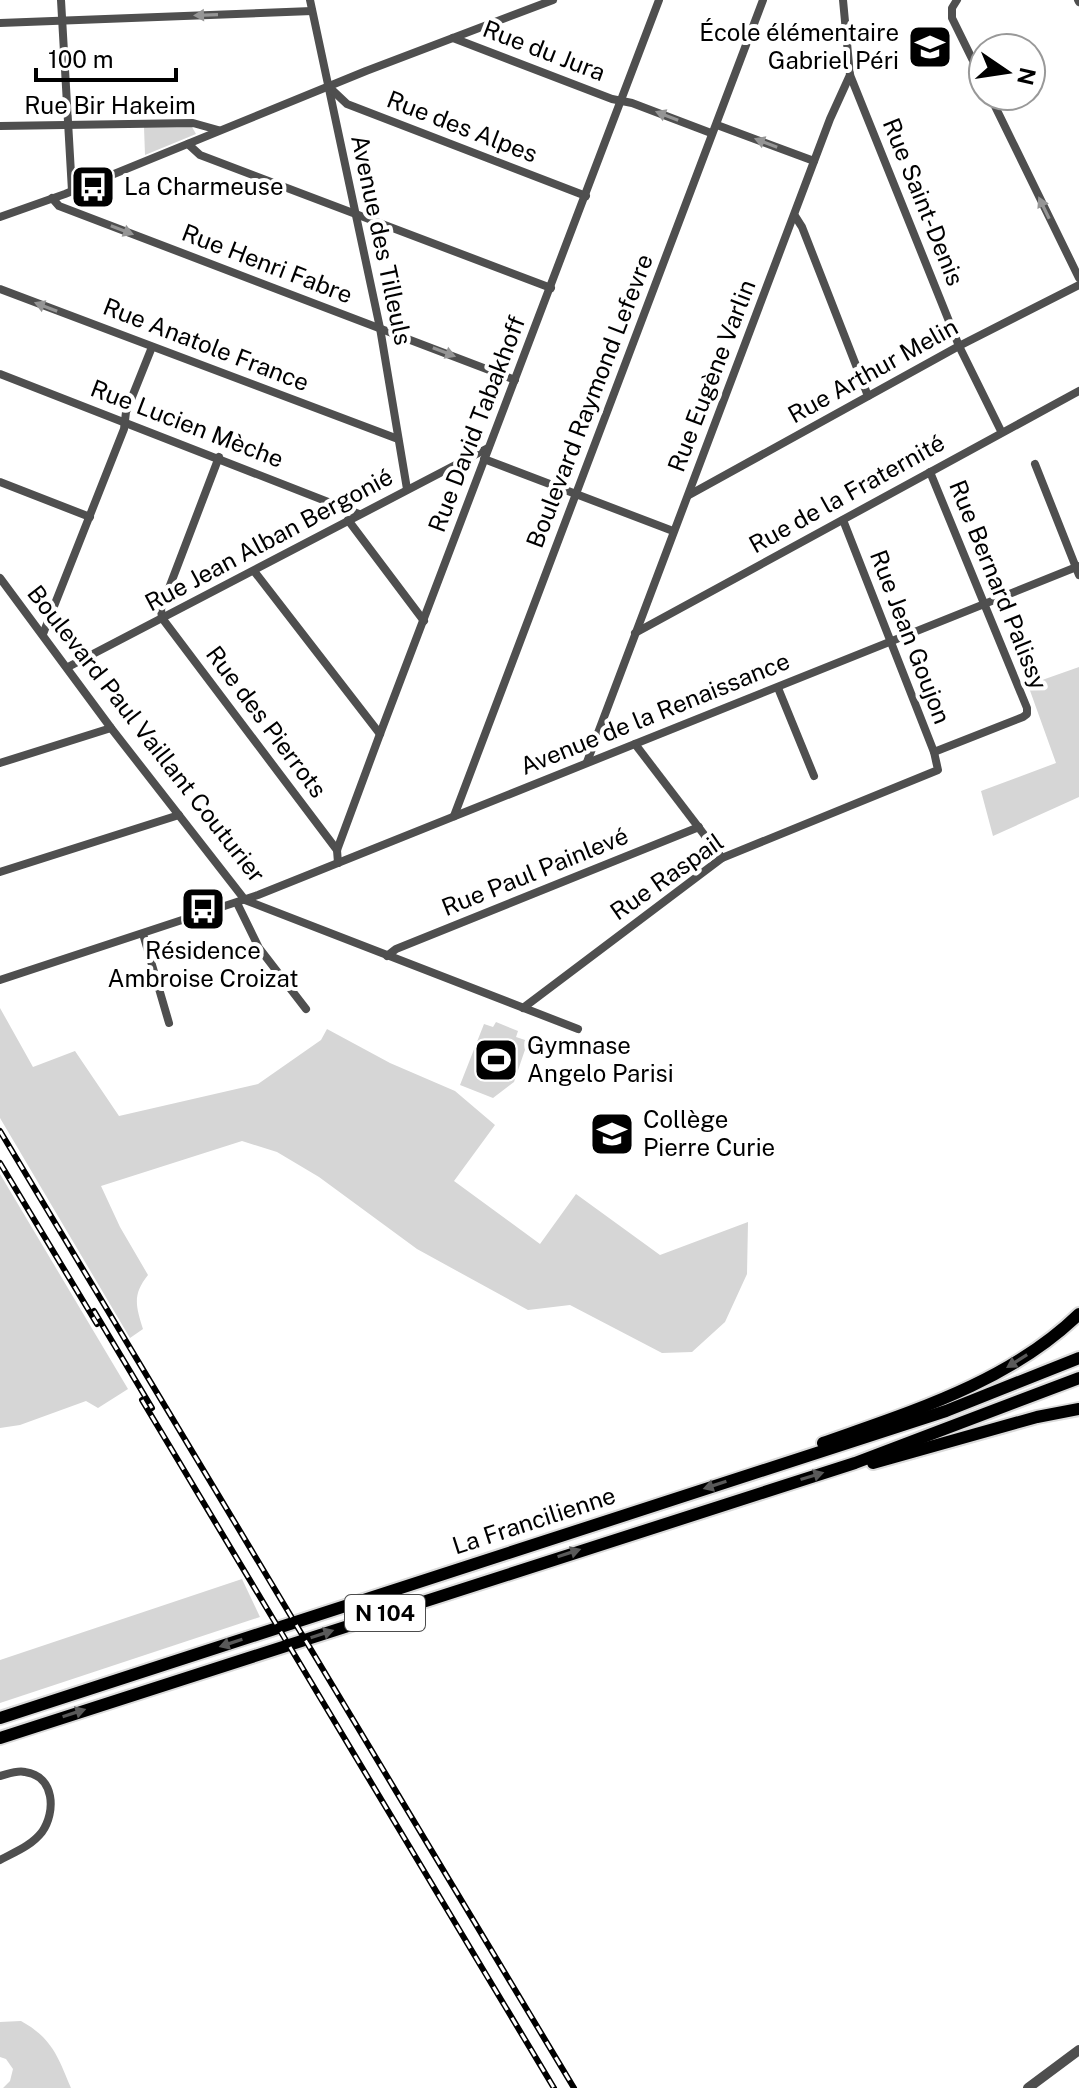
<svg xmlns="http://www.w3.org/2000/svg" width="1079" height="2088" viewBox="0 0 1079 2088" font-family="'Public Sans',sans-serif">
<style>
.green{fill:#d6d6d6}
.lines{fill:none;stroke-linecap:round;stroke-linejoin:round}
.trunk-casing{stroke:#dbdbdb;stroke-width:16}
.minor{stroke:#4f4f4f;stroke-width:8}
.tertiary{stroke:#4f4f4f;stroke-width:10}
.trunk{stroke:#000;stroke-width:12}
.rail-casing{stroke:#000;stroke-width:6}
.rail{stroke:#fff;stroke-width:3;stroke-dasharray:9;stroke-linecap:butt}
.oneway{fill:#959595}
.oneway2{fill:#595959}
.labels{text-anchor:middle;stroke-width:8;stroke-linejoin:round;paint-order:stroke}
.shield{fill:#fff;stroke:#4c4c4c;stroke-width:2}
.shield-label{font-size:22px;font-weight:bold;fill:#000}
.poi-label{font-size:24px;fill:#000;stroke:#fff;text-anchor:start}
.street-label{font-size:24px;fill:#000;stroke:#fff}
</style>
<rect width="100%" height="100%" fill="#fff"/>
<g class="green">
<path d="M144 127H192L196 134 145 155Z"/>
<path d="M1079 667V797L993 836 981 791 1056 763 1028 685Z"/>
<path d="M0 1008 33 1067 75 1051 119 1116 258 1084 321 1040 327 1029 390 1063 455 1091 495 1125 454 1181 540 1244 576 1194 660 1255 748 1222 747 1274 725 1322 692 1352 662 1353 570 1305 528 1310 417 1249 319 1177 277 1152 242 1141 101 1186 120 1227 148 1275C132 1295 136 1306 143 1329L130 1338 0 1118Z"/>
<path d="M496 1022 518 1031 516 1037 528 1041 514 1082 493 1098 460 1085 484 1024 493 1027Z"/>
<path d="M0 1174 128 1389 98 1408 86 1401 20 1425 0 1428Z"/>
<path d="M242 1579 260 1617 0 1703V1660Z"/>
<path d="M21 2021C52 2038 58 2057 71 2088H3L10 2081 13 2069 6 2059 0 2057V2022Z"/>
</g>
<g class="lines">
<g class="trunk-casing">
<g id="trunk">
<path d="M823 1443C913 1411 1009 1382 1079 1314"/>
<path d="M873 1463 1037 1417 1079 1409"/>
<path d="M0 1718 946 1411 1079 1358"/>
<path d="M0 1738 855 1463 1079 1378"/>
</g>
</g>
<g class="minor">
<path d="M61 0 72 191"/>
<path d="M310 0 380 328 407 489"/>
<path d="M843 0 850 75 959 346 1001 431"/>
<path d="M957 0 952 8V18L983 81"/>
<path d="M1078 0 1079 2"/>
<path d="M0 23 312 11"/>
<path d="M453 38 612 99 632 103 711 133"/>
<path d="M330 88 347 104 586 196"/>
<path d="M990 96 1079 278"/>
<path d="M717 125 814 161"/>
<path d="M0 126 193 123 218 130"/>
<path d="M188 144 200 155 551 288"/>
<path d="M52 198 59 206 515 380"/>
<path d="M795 216 802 227 868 396"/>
<path d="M0 217 65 194 366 71 553 0"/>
<path d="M0 289 398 439"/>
<path d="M0 374 359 514"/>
<path d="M219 457 161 609 162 618 337 850"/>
<path d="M484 459 673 531"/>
<path d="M1035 464 1079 575"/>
<path d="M930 472 1027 708V714L1023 717 934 752"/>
<path d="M0 482 90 517"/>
<path d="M689 495 959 346 1079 285"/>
<path d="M348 520 424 621"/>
<path d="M254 571 380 734"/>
<path d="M0 578 111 728 245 900 578 1029"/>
<path d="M635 633 1079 391"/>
<path d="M43 634 124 429 126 412 152 347"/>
<path d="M68 667 488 448"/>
<path d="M778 688 814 776"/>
<path d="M635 744 722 858"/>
<path d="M587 762 830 119 850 75"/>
<path d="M0 763 111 728"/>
<path d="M454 816 763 0"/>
<path d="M338 863 337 850 380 734 659 0"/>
<path d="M0 872 179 815"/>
<path d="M237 903 259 948 306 1009"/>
<path d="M143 934 169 1023"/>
<path d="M387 956 396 949 699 827"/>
<path d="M0 980 258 895 1079 566"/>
<path d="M523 1008 722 858 938 770 934 752 843 520"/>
<path d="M0 1776C8 1774 17 1770 25 1772 55 1776 56 1812 42 1832 31 1846 15 1852 0 1860"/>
</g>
<path class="tertiary" d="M1028 2088 1079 2050"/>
<use href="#trunk" class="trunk"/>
<g class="rail-casing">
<g id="rail">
<path d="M0 1131 574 2088"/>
<path d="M0 1163 97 1324"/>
<path d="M94 1311 152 1408"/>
<path d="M142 1400 554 2088"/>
</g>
</g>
<use href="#rail" class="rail"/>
</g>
<defs><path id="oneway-solid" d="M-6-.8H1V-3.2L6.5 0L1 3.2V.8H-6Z" transform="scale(2)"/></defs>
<g class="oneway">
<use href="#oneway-solid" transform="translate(206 15) rotate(178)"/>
<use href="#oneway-solid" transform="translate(667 116) rotate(-159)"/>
<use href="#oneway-solid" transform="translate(766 143) rotate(-159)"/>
<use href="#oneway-solid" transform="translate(1044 208) rotate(-116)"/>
<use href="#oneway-solid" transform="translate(122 230) rotate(21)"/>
<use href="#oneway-solid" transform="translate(46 307) rotate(-159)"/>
<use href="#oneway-solid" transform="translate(444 352) rotate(21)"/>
</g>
<g class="oneway2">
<use href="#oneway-solid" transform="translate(1017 1361) rotate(148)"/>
<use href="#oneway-solid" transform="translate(812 1476) rotate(-17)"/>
<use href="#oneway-solid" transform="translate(715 1485) rotate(162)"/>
<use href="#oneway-solid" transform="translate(569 1553) rotate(-18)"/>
<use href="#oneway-solid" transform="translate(322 1634) rotate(-18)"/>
<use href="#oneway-solid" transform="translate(231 1643) rotate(162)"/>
<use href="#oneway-solid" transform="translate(74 1713) rotate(-18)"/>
</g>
<defs>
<g id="school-square" transform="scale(2.3)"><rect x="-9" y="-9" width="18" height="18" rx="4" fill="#000" stroke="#fff"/><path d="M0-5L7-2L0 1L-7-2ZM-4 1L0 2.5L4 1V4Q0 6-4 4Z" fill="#fff"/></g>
<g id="bus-square" transform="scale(2.3)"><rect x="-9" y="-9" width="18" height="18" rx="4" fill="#000" stroke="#fff"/><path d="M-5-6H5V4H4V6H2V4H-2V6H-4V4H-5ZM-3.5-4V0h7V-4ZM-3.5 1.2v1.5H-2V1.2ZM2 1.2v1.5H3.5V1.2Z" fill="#fff"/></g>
<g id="stadium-square" transform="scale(2.3)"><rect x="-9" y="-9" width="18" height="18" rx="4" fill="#000" stroke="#fff"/><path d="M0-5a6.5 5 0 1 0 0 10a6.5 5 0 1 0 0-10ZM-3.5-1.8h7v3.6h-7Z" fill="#fff"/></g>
</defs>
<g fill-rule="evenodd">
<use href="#school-square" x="930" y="47"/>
<use href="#bus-square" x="93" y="187"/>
<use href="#bus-square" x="203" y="909"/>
<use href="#stadium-square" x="496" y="1060"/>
<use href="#school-square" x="612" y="1134"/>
</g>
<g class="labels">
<rect class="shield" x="345" y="1595" width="80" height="36" rx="6"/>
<g class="shield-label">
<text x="385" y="1621">N 104</text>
</g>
<g class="poi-label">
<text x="899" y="41" text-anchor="end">École élémentaire<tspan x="899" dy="28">Gabriel Péri</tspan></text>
<text x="124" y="195">La Charmeuse</text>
<text x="203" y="959" text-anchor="middle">Résidence<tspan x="203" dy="28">Ambroise Croizat</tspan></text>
<text x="527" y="1054">Gymnase<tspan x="527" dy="28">Angelo Parisi</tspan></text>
<text x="643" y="1128">Collège<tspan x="643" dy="28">Pierre Curie</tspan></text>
</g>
<g class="street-label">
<text transform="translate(544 51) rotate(21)" y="8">Rue du Jura</text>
<text x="110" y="114">Rue Bir Hakeim</text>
<text transform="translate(462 127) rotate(21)" y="8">Rue des Alpes</text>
<text transform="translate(923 202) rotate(68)" y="8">Rue Saint-Denis</text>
<text transform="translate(381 240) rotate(78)" y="8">Avenue des Tilleuls</text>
<text transform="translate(267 264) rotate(21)" y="8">Rue Henri Fabre</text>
<text transform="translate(206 345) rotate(21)" y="8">Rue Anatole France</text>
<text transform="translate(873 371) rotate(-29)" y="8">Rue Arthur Melin</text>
<text transform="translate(712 376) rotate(-69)" y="8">Rue Eugène Varlin</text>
<text transform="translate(590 401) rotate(-69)" y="8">Boulevard Raymond Lefevre</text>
<text transform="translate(187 424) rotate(21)" y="8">Rue Lucien Mèche</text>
<text transform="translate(477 424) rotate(-69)" y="8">Rue David Tabakhoff</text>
<text transform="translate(847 494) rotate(-29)" y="8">Rue de la Fraternité</text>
<text transform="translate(269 540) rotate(-28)" y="8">Rue Jean Alban Bergonié</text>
<text transform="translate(998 585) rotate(68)" y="8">Rue Bernard Palissy</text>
<text transform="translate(910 637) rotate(69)" y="8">Rue Jean Goujon</text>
<text transform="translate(655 714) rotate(-22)" y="8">Avenue de la Renaissance</text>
<text transform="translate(266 722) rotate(53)" y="8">Rue des Pierrots</text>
<text transform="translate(146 734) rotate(52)" y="8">Boulevard Paul Vaillant Couturier</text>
<text transform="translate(535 872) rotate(-22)" y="8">Rue Paul Painlevé</text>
<text transform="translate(667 877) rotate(-35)" y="8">Rue Raspail</text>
<text transform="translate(534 1521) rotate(-18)" y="8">La Francilienne</text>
</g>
</g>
<g transform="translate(1007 72) rotate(103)"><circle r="38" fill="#ffffff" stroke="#999999" stroke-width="2"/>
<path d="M0-6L14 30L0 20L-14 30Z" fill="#000000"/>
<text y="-12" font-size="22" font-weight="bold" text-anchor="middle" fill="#000000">N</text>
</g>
<path d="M36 68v12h140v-12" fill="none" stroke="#000000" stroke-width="4"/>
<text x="48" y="68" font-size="24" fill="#000000" stroke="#ffffff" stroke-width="6" paint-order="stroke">100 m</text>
</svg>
